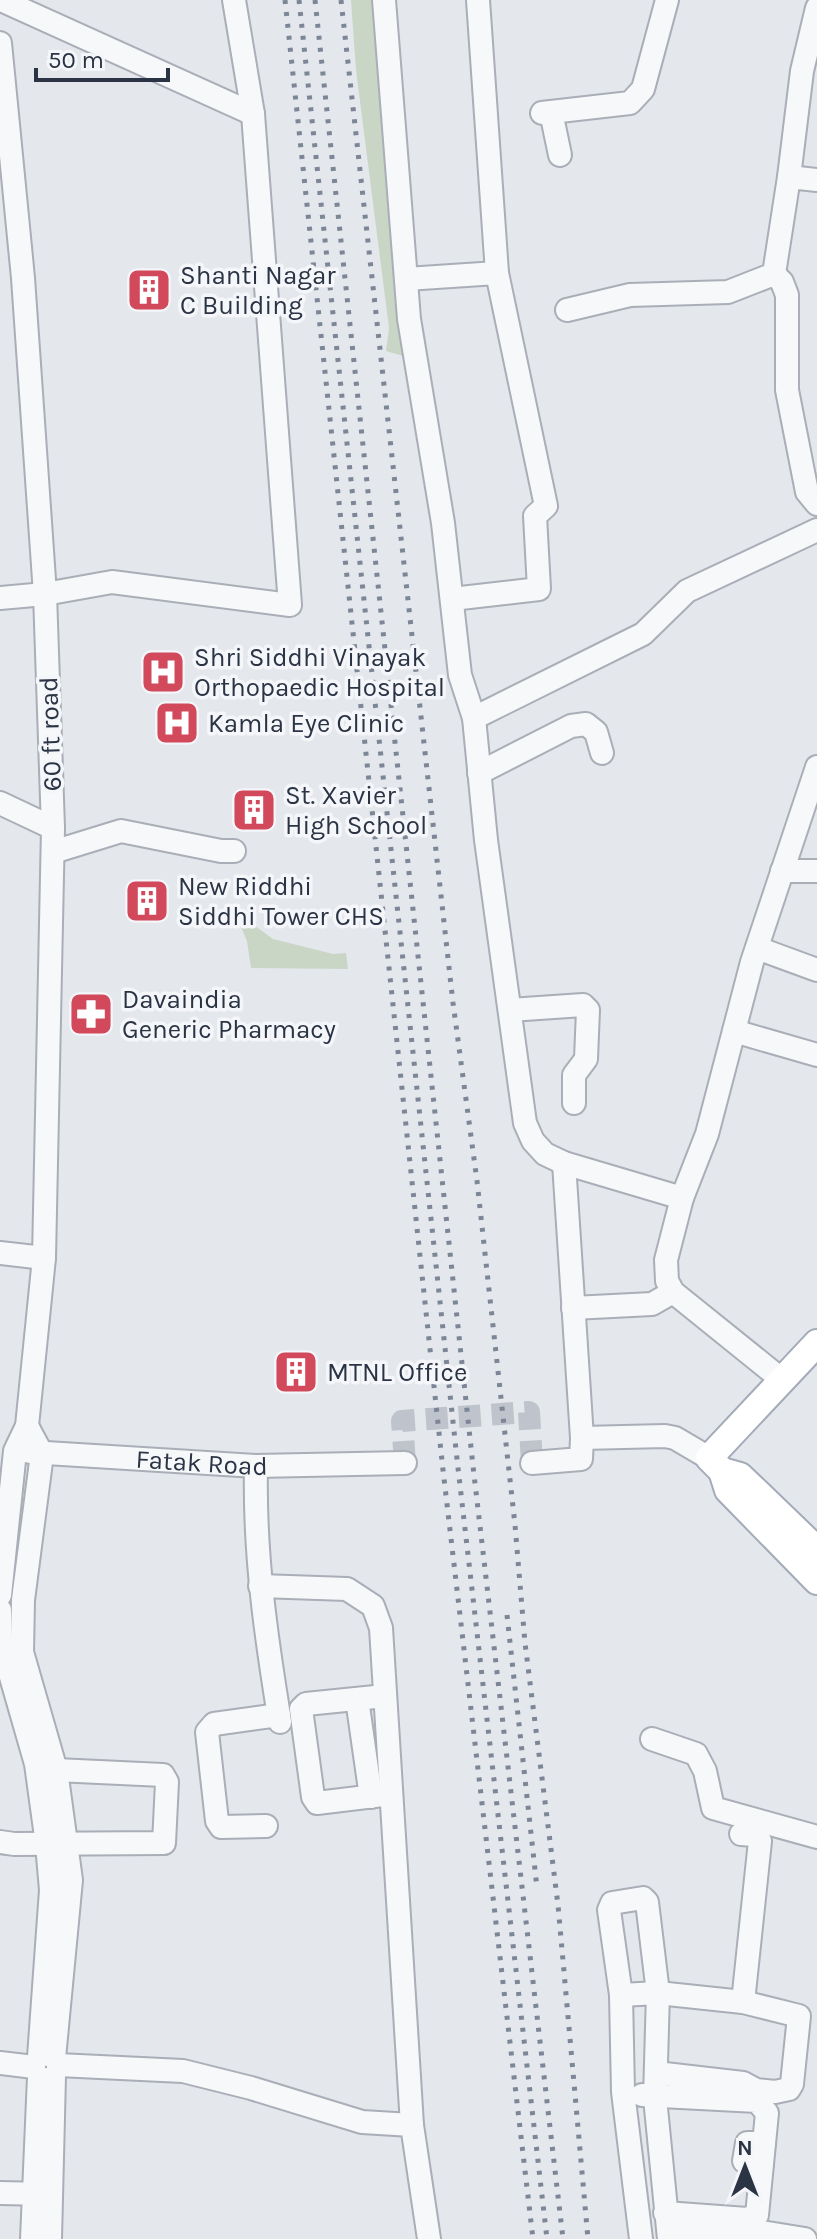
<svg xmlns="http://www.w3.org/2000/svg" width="817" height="2239" viewBox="0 0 817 2239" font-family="Karla,sans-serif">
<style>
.green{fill:#c9d6c5}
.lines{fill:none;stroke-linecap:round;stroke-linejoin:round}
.minor-tunnel{stroke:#bfc3cb;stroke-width:22;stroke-dasharray:22 11;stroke-linecap:butt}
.minor-casing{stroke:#a9aeb7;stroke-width:26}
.major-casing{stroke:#a3abb8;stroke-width:30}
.minor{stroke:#f7f8fa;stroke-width:22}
.major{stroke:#fff;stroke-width:26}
.rail{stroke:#7d8696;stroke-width:5;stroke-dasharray:4 8;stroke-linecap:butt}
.labels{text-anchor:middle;stroke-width:7;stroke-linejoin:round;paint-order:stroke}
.poi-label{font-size:26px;fill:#2b3445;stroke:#f4f6f9;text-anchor:start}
.street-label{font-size:26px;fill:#2b3445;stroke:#f4f6f9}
</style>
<rect width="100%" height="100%" fill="#e4e7ec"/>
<g class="green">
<path d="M351 0H378L407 357 386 351 389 328 356 70Z"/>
<path d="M234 911 273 939 333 954 346 953 348 969 251 968 247 941Z"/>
</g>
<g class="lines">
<path class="minor-tunnel" d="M405 1463 402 1421 529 1412 532 1463"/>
<g class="minor-casing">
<g id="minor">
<path d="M1 0 253 114"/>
<path d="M384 0 409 319 443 523 460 675 474 718 486 840 525 1123 533 1141 545 1154 564 1163 682 1198"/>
<path d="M478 0 497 273"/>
<path d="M817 8 802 71 789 177 817 180"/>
<path d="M0 43 23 278 45 594 53 828 44 1258 27 1426 15 1451 0 1595"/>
<path d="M551 112 560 155"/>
<path d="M542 113 630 103 643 89 667 0"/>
<path d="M774 274 782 282 787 295V390L807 492 817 504"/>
<path d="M406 279 497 273 546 506 535 516 539 589 452 599"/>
<path d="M567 310 630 295 728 292 774 274 789 177"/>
<path d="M0 598 45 594 112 582 290 605 253 114 234 0"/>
<path d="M474 718 643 634 687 591 817 530"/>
<path d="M479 773 571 726 586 724 596 732 602 753"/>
<path d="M0 803 53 828"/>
<path d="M53 852 121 831 221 851H234"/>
<path d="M782 871H817"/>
<path d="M757 948 817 970"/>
<path d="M510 1010 583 1005 588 1010 586 1059 574 1075V1103"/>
<path d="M734 1031 817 1055"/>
<path d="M0 1253 44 1258"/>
<path d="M573 1308 652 1304 673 1292"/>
<path d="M781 1379 673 1292 667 1281 666 1260 682 1198 707 1134 752 962 817 767"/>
<path d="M27 1426 42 1454 23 1600 22 1652 56 1770 71 1880 54 2058"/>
<path d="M582 1438 665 1436 675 1438 709 1458"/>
<path id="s1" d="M30 1452 256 1466 405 1463"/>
<path d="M532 1463 581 1459 582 1438 564 1163"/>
<path d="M256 1466C254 1553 266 1637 280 1722"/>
<path d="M260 1586 347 1589 373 1606 381 1628 412 2125"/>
<path d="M0 1610 1 1642 36 1764 47 1844 51 1890 39 2057"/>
<path d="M385 1696 306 1704 301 1709 313 1797 317 1803 391 1794"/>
<path d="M357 1699 371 1797"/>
<path d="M652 1739 696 1754 705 1771 713 1808 817 1837"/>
<path d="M266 1826 221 1827 217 1821 207 1732 214 1724 279 1715"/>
<path d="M0 1842 14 1844 164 1843 167 1782 163 1775 56 1770"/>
<path d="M621 1995 658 1993 743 2002"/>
<path d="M0 2063 34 2067"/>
<path d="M58 2065 183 2071 251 2088 362 2122 412 2125 429 2239"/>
<path d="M656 2073 743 2083 756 2090 775 2092 789 2089 792 2084 799 2016 743 2002 760 1841 754 1835 741 1834"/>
<path d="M642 2095 757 2101 767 2113 757 2215 747 2219 665 2213"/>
<path d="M762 2164 744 2161 747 2143H764"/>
<path d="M0 2193 47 2194"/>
<path d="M735 2228 805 2239"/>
<path d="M683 2234H744"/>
<path d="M32 2239 39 2077"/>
<path d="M50 2239 54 2076"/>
<path d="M641 2239 623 2092 621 1995 609 1910 612 1903 643 1898 647 1902 658 1993 655 2098 669 2239"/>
</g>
</g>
<g class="major-casing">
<g id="major">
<path d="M722 1471 709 1458 817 1343"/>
<path d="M817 1550 740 1476 722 1471 728 1490 817 1581"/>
</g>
</g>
<use href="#minor" class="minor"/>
<use href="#major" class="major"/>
<g class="rail">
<path d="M285 0 443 1470 533 2239"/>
<path d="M299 0 458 1468 547 2239"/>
<path d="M315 0 473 1466 563 2239"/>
<path d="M341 0 453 1003 477 1181 515 1525 525 1643 558 1905 588 2239"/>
<path d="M507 1615 537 1888"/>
</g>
</g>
<defs>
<g id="building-square" transform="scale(2.3)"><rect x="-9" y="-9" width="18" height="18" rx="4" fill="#d1495b" stroke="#f4f6f9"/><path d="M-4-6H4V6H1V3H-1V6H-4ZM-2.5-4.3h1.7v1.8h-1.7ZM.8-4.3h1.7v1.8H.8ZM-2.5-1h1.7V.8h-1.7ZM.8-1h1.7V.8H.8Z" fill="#fff"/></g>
<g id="hospital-square" transform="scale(2.3)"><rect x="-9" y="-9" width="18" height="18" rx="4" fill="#d1495b" stroke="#f4f6f9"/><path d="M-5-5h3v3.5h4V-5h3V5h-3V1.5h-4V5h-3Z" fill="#fff"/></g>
<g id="pharmacy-square" transform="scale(2.3)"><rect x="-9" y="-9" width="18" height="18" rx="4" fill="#d1495b" stroke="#f4f6f9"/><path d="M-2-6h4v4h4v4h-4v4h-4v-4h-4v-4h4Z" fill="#fff"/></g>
</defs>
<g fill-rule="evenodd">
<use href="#building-square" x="149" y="290"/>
<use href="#hospital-square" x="163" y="672"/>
<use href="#hospital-square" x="177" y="723"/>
<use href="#building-square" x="254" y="810"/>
<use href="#building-square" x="147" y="901"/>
<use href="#pharmacy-square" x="91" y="1014"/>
<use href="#building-square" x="296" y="1372"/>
</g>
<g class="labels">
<g class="poi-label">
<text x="180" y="284">Shanti Nagar<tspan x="180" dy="30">C Building</tspan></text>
<text x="194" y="666">Shri Siddhi Vinayak<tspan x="194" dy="30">Orthopaedic Hospital</tspan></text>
<text x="208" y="732">Kamla Eye Clinic</text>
<text x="285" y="804">St. Xavier<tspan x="285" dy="30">High School</tspan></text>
<text x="178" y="895">New Riddhi<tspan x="178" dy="30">Siddhi Tower CHS</tspan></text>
<text x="122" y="1008">Davaindia<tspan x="122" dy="30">Generic Pharmacy</tspan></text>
<text x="327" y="1381">MTNL Office</text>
</g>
<g class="street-label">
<text transform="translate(50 734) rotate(-92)" y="9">60 ft road</text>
<text dy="9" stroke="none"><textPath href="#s1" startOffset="172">Fatak Road</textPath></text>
</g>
</g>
<g transform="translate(745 2167)" stroke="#f4f6f9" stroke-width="6" paint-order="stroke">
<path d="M0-6L14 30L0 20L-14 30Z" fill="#2b3445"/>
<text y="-12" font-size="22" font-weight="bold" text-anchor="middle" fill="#2b3445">N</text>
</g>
<path d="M36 68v12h132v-12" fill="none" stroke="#2b3445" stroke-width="4"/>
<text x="48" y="68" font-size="24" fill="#2b3445" stroke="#f4f6f9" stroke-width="6" paint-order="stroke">50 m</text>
</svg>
